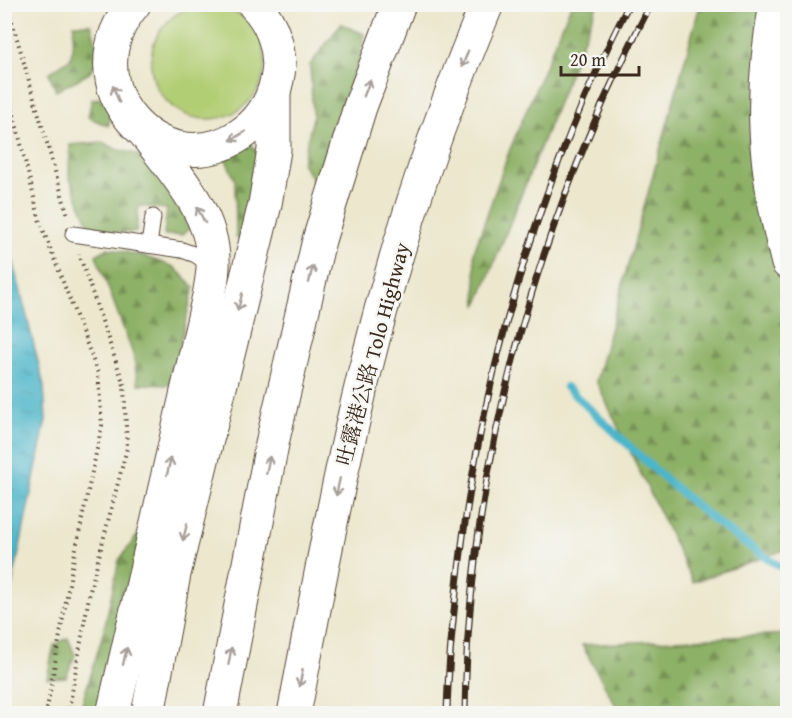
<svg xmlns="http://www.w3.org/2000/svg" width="792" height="718" viewBox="0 0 792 718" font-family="'Gentium Book Plus','Noto Serif TC',serif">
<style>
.grass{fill:#b2ce75;stroke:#767c4a;stroke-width:1.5}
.forest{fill:url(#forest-firs);stroke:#646e42;stroke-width:1.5}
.water{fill:url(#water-ripples);stroke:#447074;stroke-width:1.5}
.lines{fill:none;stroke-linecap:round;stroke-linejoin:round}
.stream{stroke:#4cb5ca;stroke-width:8}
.lane-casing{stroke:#564638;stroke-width:17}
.secondary-casing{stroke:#564638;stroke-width:35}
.highway-casing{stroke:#564638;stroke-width:35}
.path{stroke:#564638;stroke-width:4;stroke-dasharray:1.5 4.5;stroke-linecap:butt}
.lane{stroke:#fff;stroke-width:15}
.secondary{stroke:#fff;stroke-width:33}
.highway{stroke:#fff;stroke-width:33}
.rail-casing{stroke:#3b2a1e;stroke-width:7}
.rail{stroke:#f6f6f2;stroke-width:4.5;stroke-dasharray:14;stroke-linecap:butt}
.oneway{stroke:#a79f9a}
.labels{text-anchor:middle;stroke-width:5;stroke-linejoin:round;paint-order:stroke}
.street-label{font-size:21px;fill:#3b2a1e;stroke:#f6f6f2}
</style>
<defs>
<pattern id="forest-firs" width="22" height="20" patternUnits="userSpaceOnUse" patternTransform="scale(1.5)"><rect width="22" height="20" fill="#8db166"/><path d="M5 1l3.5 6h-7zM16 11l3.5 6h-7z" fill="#749053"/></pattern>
<pattern id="water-ripples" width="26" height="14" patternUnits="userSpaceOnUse" patternTransform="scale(1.5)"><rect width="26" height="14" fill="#4cb5ca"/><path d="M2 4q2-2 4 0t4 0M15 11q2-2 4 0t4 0" fill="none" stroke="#4093a3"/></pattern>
</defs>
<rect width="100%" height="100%" fill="#f6f6f2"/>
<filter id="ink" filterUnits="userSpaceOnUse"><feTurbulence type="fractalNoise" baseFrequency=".0167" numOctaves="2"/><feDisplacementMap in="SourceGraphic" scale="12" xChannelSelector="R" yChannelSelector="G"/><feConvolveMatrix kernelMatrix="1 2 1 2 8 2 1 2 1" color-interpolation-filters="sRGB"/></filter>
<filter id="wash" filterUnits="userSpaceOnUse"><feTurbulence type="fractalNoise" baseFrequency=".008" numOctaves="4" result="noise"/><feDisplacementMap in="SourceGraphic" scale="24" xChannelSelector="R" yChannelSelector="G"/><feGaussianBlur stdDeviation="1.35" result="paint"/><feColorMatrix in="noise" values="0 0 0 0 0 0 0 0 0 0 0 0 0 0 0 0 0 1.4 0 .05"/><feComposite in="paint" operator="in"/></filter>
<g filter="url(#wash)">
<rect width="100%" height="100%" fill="#ece7cd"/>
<circle class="grass" cx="208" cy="62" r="57"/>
<g class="forest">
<path d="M571 5H597L477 306 474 252 510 149Z"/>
<path d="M700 5H787V549L693 582 596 381Z"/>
<path d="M74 24H91L100 57 88 74 56 91 49 73 71 58Z"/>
<path d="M341 24 364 34 360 58 335 120 315 183 302 163 313 118 310 65Z"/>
<path d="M103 98 112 113 108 126 88 117 92 99Z"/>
<path d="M102 142 116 149 148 157 192 227 182 235H164L167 209 139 206 136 232H92L69 176 70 145Z"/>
<path d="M250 143 261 158 241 239 236 237 235 180 224 155Z"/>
<path d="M108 248 143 256 174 267 194 287 170 385 138 384 133 354 96 255Z"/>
<path d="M146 524 133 713 79 714 103 634 119 560Z"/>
<path d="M787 634V713H620L582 645Z"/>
<path d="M68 638 75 655 66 677 47 678 54 645Z"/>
</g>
<path class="water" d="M5 228 44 386 46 420 5 620Z"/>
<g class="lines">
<path class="stream" d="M566 387C636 451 705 523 788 571"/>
</g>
</g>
<g filter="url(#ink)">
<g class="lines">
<g class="lane-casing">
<g id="lane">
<path d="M73 234 182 250 196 255 213 267"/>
<path d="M149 245 153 217"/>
</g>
</g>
<g class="secondary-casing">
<g id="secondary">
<path d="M134 4C66 84 160 188 240 135 260 122 272 103 277 80 283 54 273 23 254 4"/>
<path d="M776 4C758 98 764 171 788 263"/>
</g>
</g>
<g class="highway-casing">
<g id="highway">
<path d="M113 714 209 296C211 284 214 272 213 259 212 211 172 170 145 133"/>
<path d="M148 714 174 574 265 204 274 150V92"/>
<path d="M220 714 273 439 319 240 360 107 399 4"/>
<path d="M294 714C316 599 337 484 365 371 396 246 437 123 487 4"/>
</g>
</g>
<g class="path">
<path d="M7 4 68 216"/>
<path d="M4 74 40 222 98 373 102 425 72 567 46 714"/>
<path d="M68 714 90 591 127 448 124 385 79 254"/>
</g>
<use href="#lane" class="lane"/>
<use href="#secondary" class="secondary"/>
<use href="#highway" class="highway"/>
<g class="rail-casing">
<g id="rail">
<path d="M447 714C448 665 453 616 459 568 482 373 539 180 629 4"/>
<path d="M465 714C468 466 536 223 651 4"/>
</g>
</g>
<use href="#rail" class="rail"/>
</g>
<defs><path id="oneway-shaft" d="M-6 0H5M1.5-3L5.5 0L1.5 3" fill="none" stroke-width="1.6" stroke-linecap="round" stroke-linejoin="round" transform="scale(1.5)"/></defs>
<g class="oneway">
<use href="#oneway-shaft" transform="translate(465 59) rotate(111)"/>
<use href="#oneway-shaft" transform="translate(367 88) rotate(-69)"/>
<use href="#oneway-shaft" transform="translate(116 94) rotate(-111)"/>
<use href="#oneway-shaft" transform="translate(238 136) rotate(149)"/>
<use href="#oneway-shaft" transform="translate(201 215) rotate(-117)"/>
<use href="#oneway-shaft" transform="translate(311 274) rotate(-77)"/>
<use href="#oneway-shaft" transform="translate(240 302) rotate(104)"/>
<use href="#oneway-shaft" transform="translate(268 465) rotate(-79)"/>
<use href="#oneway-shaft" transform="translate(169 466) rotate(-77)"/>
<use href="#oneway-shaft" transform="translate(338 487) rotate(102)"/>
<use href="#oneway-shaft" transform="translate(185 532) rotate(104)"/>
<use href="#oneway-shaft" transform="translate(125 656) rotate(-77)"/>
<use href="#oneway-shaft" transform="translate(230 656) rotate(-80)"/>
<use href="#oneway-shaft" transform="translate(301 678) rotate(101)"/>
</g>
</g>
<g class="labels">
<g class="street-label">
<text transform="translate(373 354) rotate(-75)" y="7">吐露港公路 Tolo Highway</text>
</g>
</g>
<rect width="792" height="718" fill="none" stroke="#f6f6f2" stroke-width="24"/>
<path d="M561 66v9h78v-9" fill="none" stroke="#3b2a1e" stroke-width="3"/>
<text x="570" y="66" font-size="18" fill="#3b2a1e" stroke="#f6f6f2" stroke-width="4.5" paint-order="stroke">20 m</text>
</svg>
